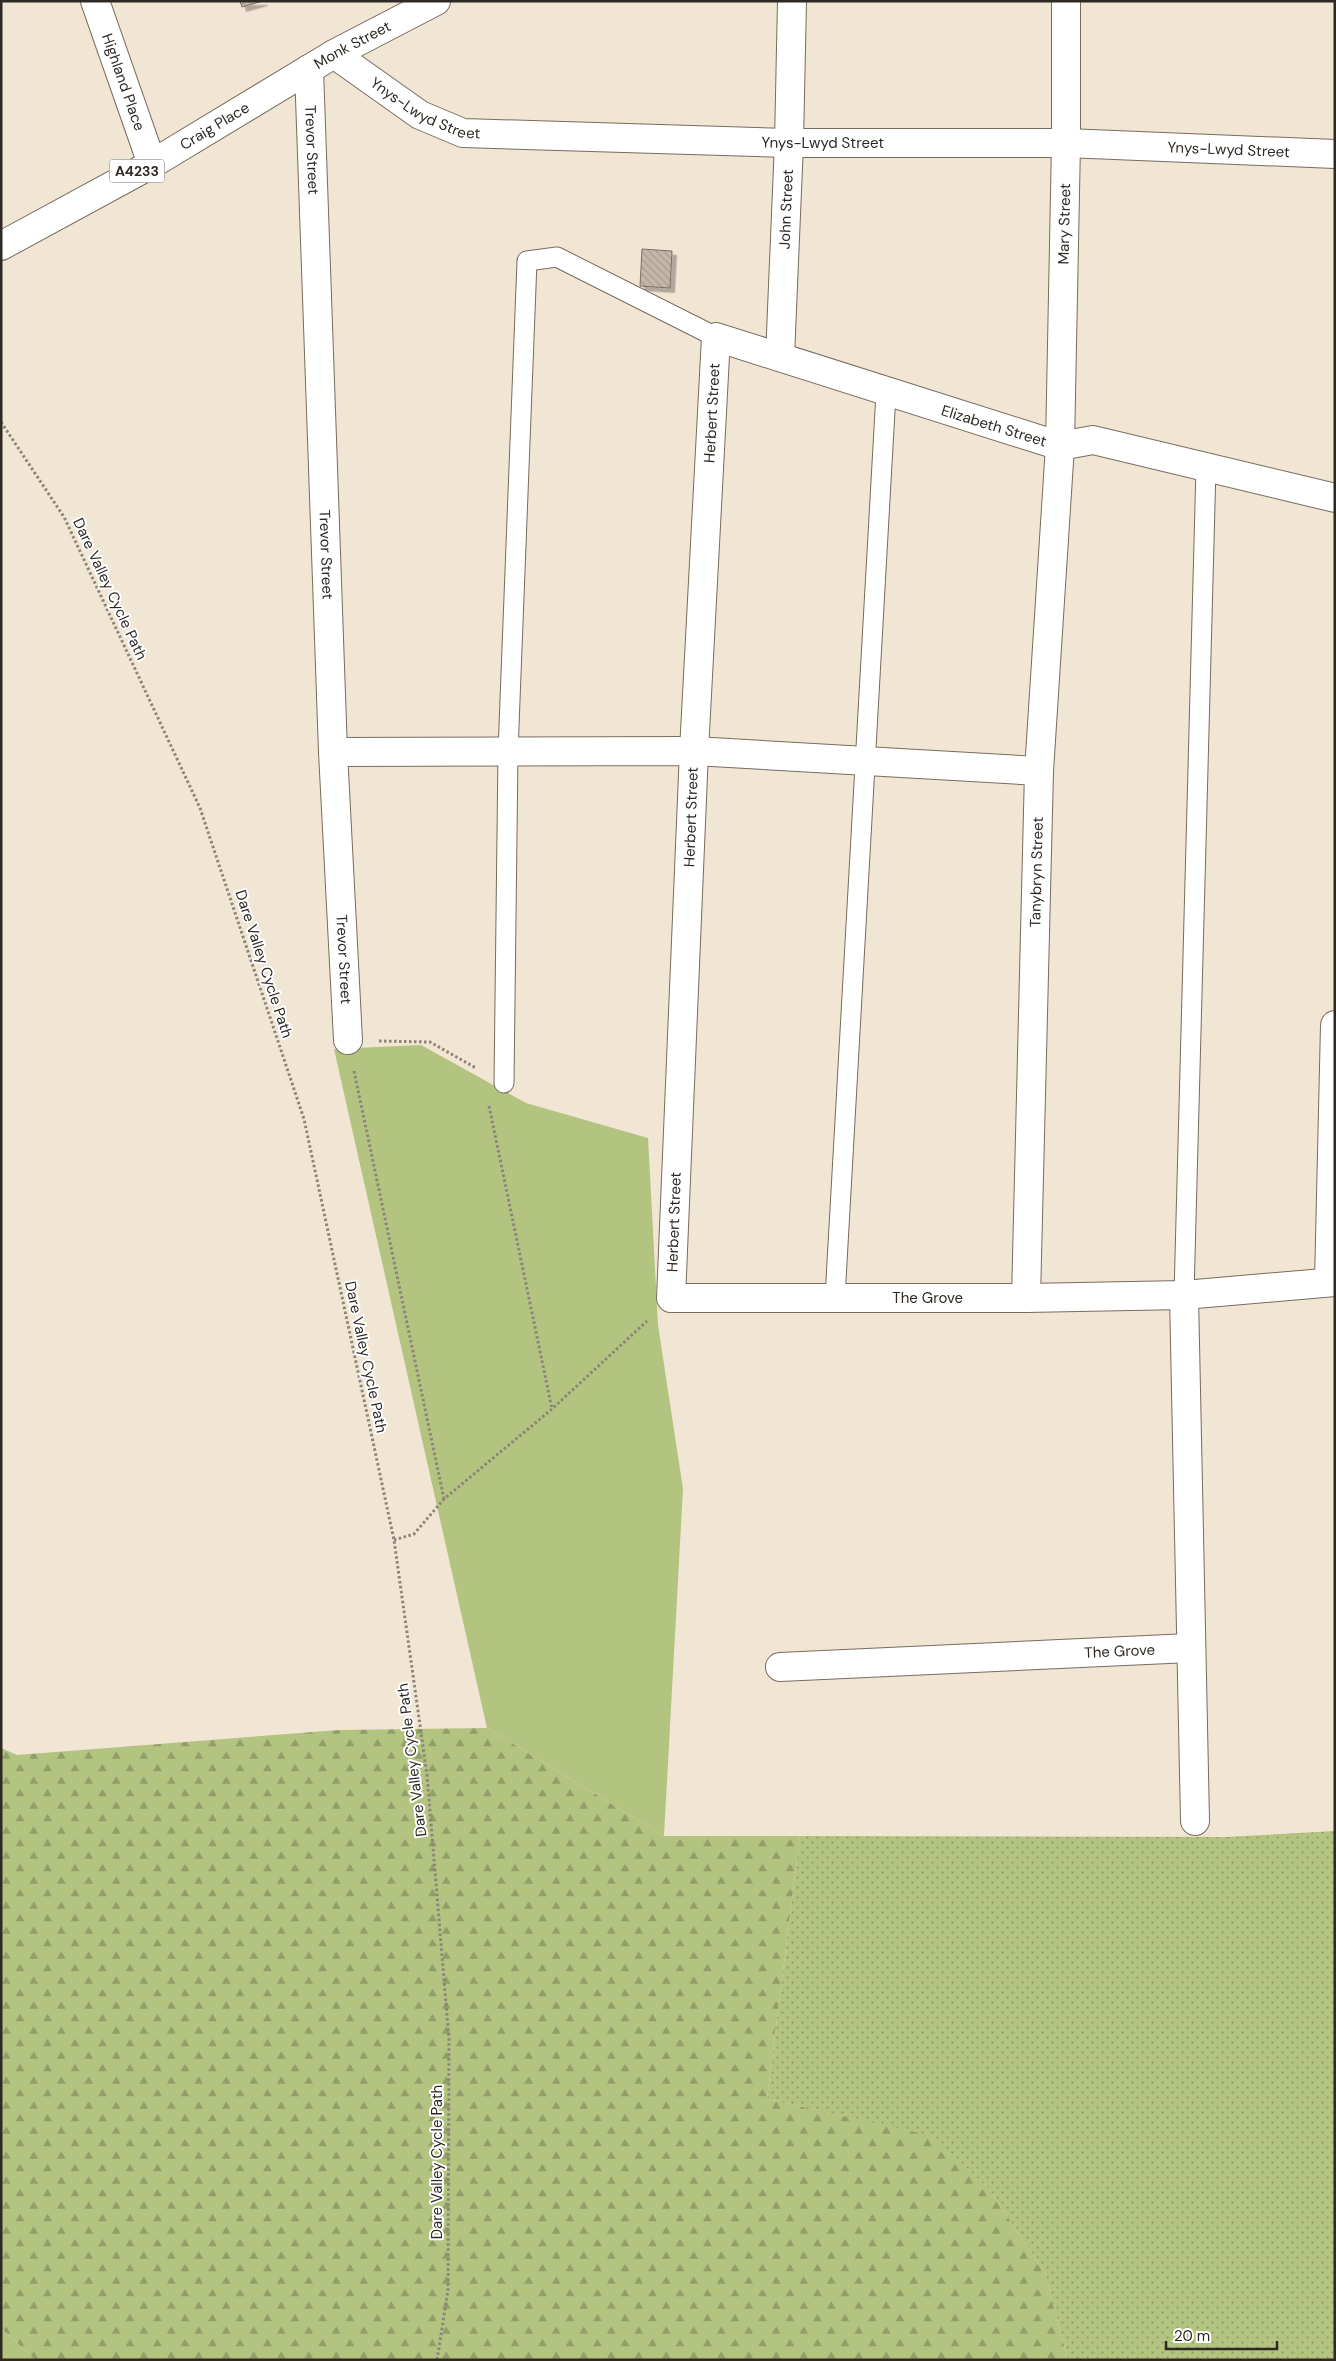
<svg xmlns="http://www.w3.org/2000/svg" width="1336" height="2361" viewBox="0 0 1336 2361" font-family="'DM Sans',sans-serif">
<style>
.grass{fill:#b3c380}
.forest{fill:url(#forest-firs)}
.garden{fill:url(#garden-dots)}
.building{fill:url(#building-back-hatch);stroke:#7b7062;filter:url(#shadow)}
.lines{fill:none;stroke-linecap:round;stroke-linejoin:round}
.service-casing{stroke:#776c5e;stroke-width:21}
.minor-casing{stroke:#776c5e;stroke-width:30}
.primary-casing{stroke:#776c5e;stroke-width:30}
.path{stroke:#8d8479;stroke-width:3;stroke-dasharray:2.5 2.5;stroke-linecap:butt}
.service{stroke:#fff;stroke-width:19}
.minor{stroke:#fff;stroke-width:28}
.primary{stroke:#fff;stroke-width:28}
.labels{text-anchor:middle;stroke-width:4;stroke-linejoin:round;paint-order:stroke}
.shield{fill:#fff;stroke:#6d6965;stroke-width:1}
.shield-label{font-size:14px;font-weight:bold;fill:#2e2923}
.street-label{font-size:15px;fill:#2e2923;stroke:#fff}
</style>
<defs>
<pattern id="forest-firs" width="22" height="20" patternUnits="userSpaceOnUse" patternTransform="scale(1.25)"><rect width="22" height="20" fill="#b3c380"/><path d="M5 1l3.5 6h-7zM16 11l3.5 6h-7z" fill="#929e68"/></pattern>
<pattern id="garden-dots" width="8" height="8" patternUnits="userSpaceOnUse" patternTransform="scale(1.25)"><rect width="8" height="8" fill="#b3c380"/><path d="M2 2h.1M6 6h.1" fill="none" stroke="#929e68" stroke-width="1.8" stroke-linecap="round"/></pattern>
<pattern id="building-back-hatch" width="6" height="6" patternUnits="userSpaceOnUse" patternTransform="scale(1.25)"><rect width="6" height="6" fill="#c4b7a8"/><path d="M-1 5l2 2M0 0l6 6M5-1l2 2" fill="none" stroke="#a99d90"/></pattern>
<filter id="shadow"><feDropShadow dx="4.5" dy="4.5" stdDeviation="0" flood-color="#0004"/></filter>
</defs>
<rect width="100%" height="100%" fill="#f1e5d4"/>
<g class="grass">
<path d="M421 1045 526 1103 648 1138 658 1325 683 1489 664 1836 487 1728 334 1049Z"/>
<path d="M1 2328 35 2360H1Z"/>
</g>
<path class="forest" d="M487 1728 664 1836H800L767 2099 932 2135 989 2189 1045 2273 1068 2360H35L1 2328V1748L17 1755 339 1730Z"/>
<path class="garden" d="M1335 1831V2360H1068L1045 2273 989 2189 932 2136 767 2099 800 1836 1226 1837Z"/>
<g class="building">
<path d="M240 1H263L242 7Z"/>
<path d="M642 249 672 251 670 288 640 286Z"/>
</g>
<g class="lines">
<g class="service-casing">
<g id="service">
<path d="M504 1083 508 752 527 261 557 257 716 337"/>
<path d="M1184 1295 1206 467"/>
<path d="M835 1298 886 393"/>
</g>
</g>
<g class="minor-casing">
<g id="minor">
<path id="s1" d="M95 1 152 164"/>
<path id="s2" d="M334 54 420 115 463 133 789 143H1066L1335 154"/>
<path id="s3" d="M309 69 333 752 348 1040"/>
<path id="s4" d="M780 357 789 143 792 1"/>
<path id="s5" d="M1335 498 1093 440 1060 446 716 337 694 751 671 1298H1026L1184 1295 1335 1282"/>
<path d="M333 752 694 751 1039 771"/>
<path d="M1329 1282 1335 1025"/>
<path d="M1184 1295 1195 1821"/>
<path id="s6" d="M1026 1298 1039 771 1060 446 1066 143V1"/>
<path id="s7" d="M780 1667 1190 1648"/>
</g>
</g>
<g class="primary-casing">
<g id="primary">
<path id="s8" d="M1 246 152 164 334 54 436 1"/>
</g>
</g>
<g class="path">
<path d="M1 422 64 517 200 808 304 1119 394 1540 427 1775 449 2040 448 2290 437 2360"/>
<path d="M379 1041 430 1042 476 1068"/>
<path d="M354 1071 444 1499"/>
<path d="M489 1106 552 1409"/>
<path d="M394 1540 414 1534 444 1499 552 1409 647 1321"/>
</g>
<use href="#service" class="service"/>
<use href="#minor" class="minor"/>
<use href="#primary" class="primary"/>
</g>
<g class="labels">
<rect class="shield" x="109.5" y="159.5" width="55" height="23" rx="4"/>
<g class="shield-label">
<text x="137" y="176">A4233</text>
</g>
<g class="street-label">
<text dy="5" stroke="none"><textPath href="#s8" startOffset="405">Monk Street</textPath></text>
<text dy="5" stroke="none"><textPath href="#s1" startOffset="86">Highland Place</textPath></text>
<text dy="5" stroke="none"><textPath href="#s2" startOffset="108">Ynys-Lwyd Street</textPath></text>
<text dy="5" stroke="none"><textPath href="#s8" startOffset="245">Craig Place</textPath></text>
<text dy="5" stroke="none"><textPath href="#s2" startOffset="512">Ynys-Lwyd Street</textPath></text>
<text dy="5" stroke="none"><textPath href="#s2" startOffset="918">Ynys-Lwyd Street</textPath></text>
<text dy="5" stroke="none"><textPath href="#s3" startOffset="81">Trevor Street</textPath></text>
<text dy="5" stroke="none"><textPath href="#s4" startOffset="148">John Street</textPath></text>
<text dy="5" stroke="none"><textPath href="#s6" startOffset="1075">Mary Street</textPath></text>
<text transform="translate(712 413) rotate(-87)" y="5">Herbert Street</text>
<text transform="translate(994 426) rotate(17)" y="5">Elizabeth Street</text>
<text dy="5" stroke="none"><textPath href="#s3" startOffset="486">Trevor Street</textPath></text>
<text transform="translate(110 589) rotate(65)" y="5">Dare Valley Cycle Path</text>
<text transform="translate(691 817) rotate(-88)" y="5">Herbert Street</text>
<text dy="5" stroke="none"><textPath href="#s6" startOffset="426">Tanybryn Street</textPath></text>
<text dy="5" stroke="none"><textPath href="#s3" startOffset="891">Trevor Street</textPath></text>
<text transform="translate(264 964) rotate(72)" y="5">Dare Valley Cycle Path</text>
<text transform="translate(674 1222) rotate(-88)" y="5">Herbert Street</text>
<text dy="5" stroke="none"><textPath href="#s5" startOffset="1862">The Grove</textPath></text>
<text transform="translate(366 1357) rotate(78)" y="5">Dare Valley Cycle Path</text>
<text dy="5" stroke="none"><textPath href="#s7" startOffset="340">The Grove</textPath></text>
<text transform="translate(412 1760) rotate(-97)" y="5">Dare Valley Cycle Path</text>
<text transform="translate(437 2162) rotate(-90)" y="5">Dare Valley Cycle Path</text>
</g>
</g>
<rect width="1336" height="2361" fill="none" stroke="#2e2923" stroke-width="5"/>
<path d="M1166 2341v8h111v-8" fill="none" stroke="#2e2923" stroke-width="2.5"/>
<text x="1174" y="2341" font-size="15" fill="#2e2923" stroke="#ffffff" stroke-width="4" paint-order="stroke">20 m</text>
</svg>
